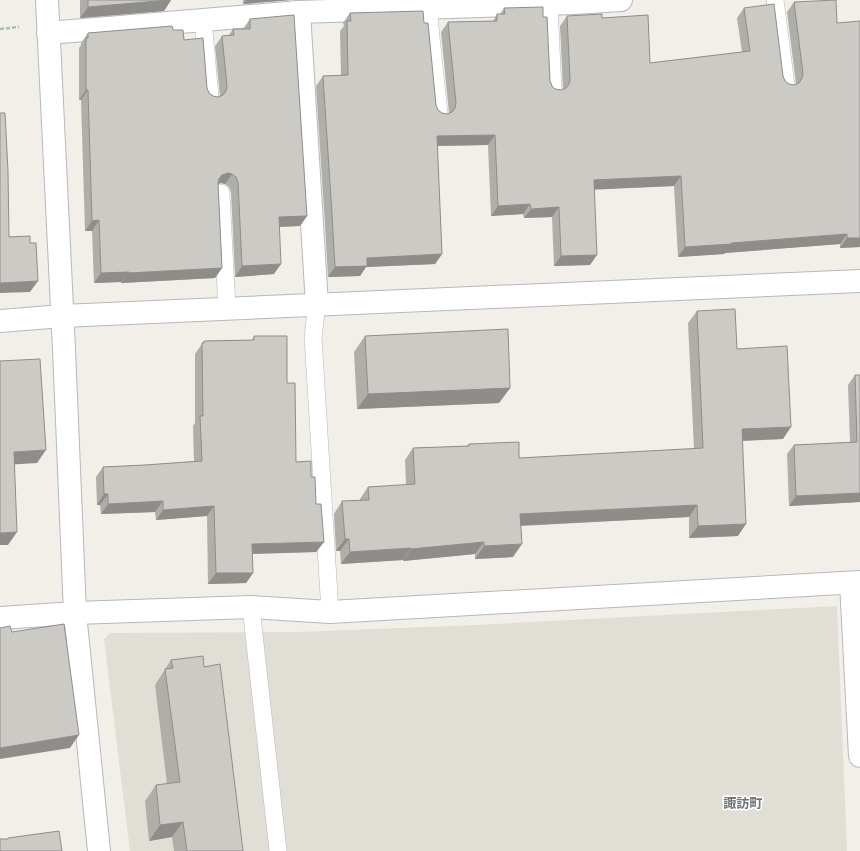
<svg xmlns="http://www.w3.org/2000/svg" width="860" height="851" viewBox="0 0 860 851" font-family="Signika,'Noto Sans JP',sans-serif">
<style>
.education{fill:#e1ded6}
.lines{fill:none;stroke-linecap:round;stroke-linejoin:round}
.service-casing{stroke:#b5b8bc;stroke-width:18}
.minor-casing{stroke:#b5b8bc;stroke-width:24}
.tertiary-casing{stroke:#b5b8bc;stroke-width:24}
.path{stroke:#9cc7a9;stroke-width:2.5;stroke-dasharray:4 2;stroke-linecap:butt}
.service{stroke:#fff;stroke-width:17}
.minor{stroke:#fff;stroke-width:22}
.tertiary{stroke:#fff;stroke-width:22}
.wall{fill:#afaea9}
.shaded-wall{fill:#8f8d8a}
.building{fill:#cccac5;stroke:#8f8d8a}
.labels{text-anchor:middle;stroke-width:3;stroke-linejoin:round;paint-order:stroke}
.quarter-label{font-size:13px;font-weight:bold;fill:#70757a;stroke:#fff}
</style>
<rect width="100%" height="100%" fill="#f1efe8"/>
<path class="education" d="M837 606 847 851H130L104 639 110 633 297 632 477 625Z"/>
<g class="lines">
<g class="service-casing">
<g id="service">
<path d="M775 0 786 85"/>
<path d="M549 4 553 90"/>
<path d="M428 8 439 114"/>
<path d="M203 20 210 97"/>
<path d="M221 193 227 309"/>
<path d="M317 305 313 337 330 612"/>
<path d="M251 607 278 851"/>
</g>
</g>
<g class="minor-casing">
<g id="minor">
<path d="M299 12 317 305"/>
<path d="M48 33 299 12 574 3 621 0"/>
<path d="M851 583 860 756"/>
<path d="M0 618 75 613 251 607 330 612 860 582"/>
</g>
</g>
<g class="tertiary-casing">
<g id="tertiary">
<path d="M47 0 64 349 75 613 99 851"/>
<path d="M0 321 62 316 860 281"/>
</g>
</g>
<path class="path" d="M0 29 19 27"/>
<use href="#service" class="service"/>
<use href="#minor" class="minor"/>
<use href="#tertiary" class="tertiary"/>
</g>
<g class="wall">
<path d="M80 0H171L164 11 80 18Z"/>
<path d="M243 0H291L243 4Z"/>
<path d="M794 2 837 23 860 247 840 248V244L725 253 724 254 678 257 674 186 594 189 590 265 554 266 552 217 524 218 523 214 491 216 488 145 437 146 442 254 435 264 366 267 360 276 328 277 325 225 316 86 323 76 341 75 340 31 344 26 343 23 350 13 424 23 436 105 438 110 442 113 447 114 449 113 441 32 448 22 493 21 497 14H500L504 8 543 17 550 81 552 86 555 89 561 90 563 89 560 26 567 16 602 18 650 63 742 52 737 18 744 8 783 76 785 81 789 84 794 85 796 84 787 12Z"/>
<path d="M250 19 307 216 300 226 279 227 274 274 235 277 231 192 229 187 225 184 221 183 218 184 222 268 215 278 121 283V282L94 283 92 231H85L81 100H79V48L81 45V43L88 33 173 30 184 40 209 93 213 96 218 97 220 96 215 46 222 36 229 35 233 29H243Z"/>
<path d="M697 311 737 349 783 439 743 441 738 536 689 538V517L521 526 513 557 475 559V554L403 561V560L341 564 340 551H336L334 514 342 501H360V499L368 487 406 485 405 460 413 448 467 446 469 444 519 458 694 449 688 323Z"/>
<path d="M254 336 287 383 296 462 311 477 316 504 324 542 316 552 252 554 253 573 246 583 208 584 207 516 156 520 155 512 101 514 100 505H97L96 477 103 467 145 465 194 461 193 426 195 423V354L204 341 252 340Z"/>
<path d="M365 336 510 388 499 403 357 409 354 352Z"/>
<path d="M855 375 860 502 789 506 787 454 794 445 850 442 848 385Z"/>
<path d="M171 660 204 667 243 851H174L172 837 149 841 145 801 156 785 167 784 155 685Z"/>
</g>
<g class="shaded-wall">
<path d="M171 0 164 11 80 18 88 7Z"/>
<path d="M246 0H291L243 4Z"/>
<path d="M86 90H88L81 100H79Z"/>
<path d="M495 135 488 145 430 146 437 136Z"/>
<path d="M228 173 232 174 225 184 221 183 215 185 222 175Z"/>
<path d="M681 176 674 186 587 190 594 180Z"/>
<path d="M530 204 523 214 491 216 498 206Z"/>
<path d="M559 207 552 217 524 218 531 209Z"/>
<path d="M307 216 300 226 271 227 279 217Z"/>
<path d="M99 220 92 231H85L92 221Z"/>
<path d="M847 234 840 244 725 253 724 254 678 257 685 247Z"/>
<path d="M847 238H860V247L840 248Z"/>
<path d="M442 254 435 264 366 267 360 276 328 277 335 267 367 258Z"/>
<path d="M597 255 590 265 554 266 561 256Z"/>
<path d="M281 264 274 274 235 277 242 266Z"/>
<path d="M222 268 215 278 121 283 128 273Z"/>
<path d="M129 272 121 282 94 283 101 273Z"/>
<path d="M38 281 30 292 0 293V283Z"/>
<path d="M510 388 499 403 357 409 368 394Z"/>
<path d="M791 427 783 439 734 441 742 429Z"/>
<path d="M46 450 37 463 5 465 14 452Z"/>
<path d="M860 493V502L789 506 796 496Z"/>
<path d="M104 494H108L100 505H97Z"/>
<path d="M163 501 155 512 101 514 108 504Z"/>
<path d="M697 505 689 517 512 526 520 514Z"/>
<path d="M214 506 207 516 156 520 163 510Z"/>
<path d="M746 524 738 536 689 538 698 526Z"/>
<path d="M17 532 8 545H0V533Z"/>
<path d="M345 539H349L340 551H336Z"/>
<path d="M324 542 316 552 245 554 252 544Z"/>
<path d="M484 542 475 554 403 561 411 549Z"/>
<path d="M522 544 513 557 475 559 484 546Z"/>
<path d="M411 548 403 560 341 564 350 552Z"/>
<path d="M216 573H253L246 583 208 584Z"/>
<path d="M79 735 70 748 0 759V748Z"/>
<path d="M183 822 172 837 149 841 160 825Z"/>
</g>
<g class="building">
<path d="M88 0H169L88 7Z"/>
<path d="M836 0 837 23 860 21V238H847V234L731 243V244L685 247 681 176 594 180 597 255 561 256 559 207 531 209 530 204 498 206 495 135 437 136 442 254 367 258V266L335 267 332 215 323 76 348 75 347 21H351L350 13 423 11 424 23H428L436 105 438 110 442 113 447 114 452 112 455 108 456 103 448 22 497 21V14H505L504 8 543 7V17H547L550 81 552 86 555 89 561 90 566 88 569 84 570 80 567 16 602 14V18L648 15 650 63 750 51 744 8 774 4 783 76 785 81 789 84 794 85 799 83 802 78 803 74 794 2Z"/>
<path d="M294 15 307 216 279 217 281 264 242 266 238 182 236 177 232 174 228 173 222 175 219 179 218 183 222 268 128 273 129 272 101 273 99 220 92 221 88 90H86V38H88V33L172 26 173 30H183L184 40 203 38 207 88 209 93 213 96 218 97 223 95 226 91 227 86 222 36 234 35 233 29H250V19Z"/>
<path d="M0 113H5L8 171 9 237 30 236V243H36L38 281 0 283Z"/>
<path d="M735 309 737 349 787 346 791 427 742 429 746 524 698 526 697 505 520 514 522 544 484 546V542L411 549V548L350 552 349 539H345L342 501 369 500 368 487 415 484 413 448 469 446V444L519 442V458L703 448 697 311Z"/>
<path d="M508 329 510 388 368 394 365 336Z"/>
<path d="M254 336H287V383H295L296 462 311 461V477H315L316 504H321L324 542 252 544 253 573H216L214 506 163 510V501L108 504V494H104L103 467 145 465 202 461 200 416H203L202 343H204V341L254 340Z"/>
<path d="M40 359 46 450 14 452 17 532 0 533V361Z"/>
<path d="M855 375H860V493L796 496 794 445 857 442Z"/>
<path d="M64 624 79 735 0 748V628L10 626 12 632Z"/>
<path d="M203 656 204 667 220 664 243 851H187L183 822 160 825 156 785 180 782 165 669 173 668 171 660Z"/>
<path d="M59 831 62 851H0V839H8V838Z"/>
</g>
<g class="labels">
<g class="quarter-label">
<text x="743" y="808">諏訪町</text>
</g>
</g>
</svg>
